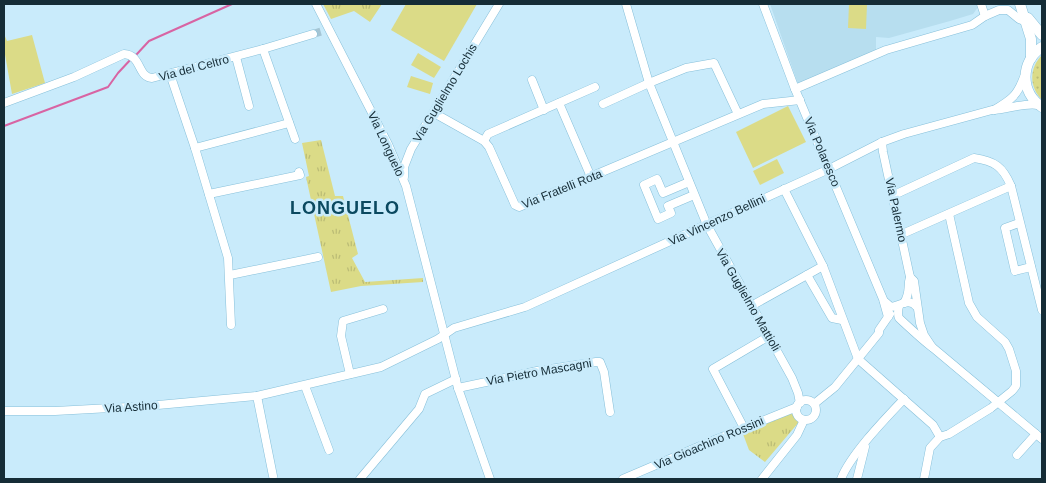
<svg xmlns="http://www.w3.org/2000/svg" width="1046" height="483" viewBox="0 0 1046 483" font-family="Arial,sans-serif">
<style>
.built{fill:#b7deef}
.grass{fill:url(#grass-dots)}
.park{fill:url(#park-tufts)}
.garden{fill:#dbdb87}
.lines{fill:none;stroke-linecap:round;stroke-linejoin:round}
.stream{stroke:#d864a3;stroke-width:2}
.minor-tunnel{stroke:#a5c5d4;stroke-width:8;stroke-dasharray:8 4;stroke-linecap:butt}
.minor-casing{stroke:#87c0da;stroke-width:9}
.major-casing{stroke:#87c0da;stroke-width:11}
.minor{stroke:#fff;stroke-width:8}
.major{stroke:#fff;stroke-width:10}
.labels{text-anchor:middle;stroke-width:5;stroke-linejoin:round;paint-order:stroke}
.street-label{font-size:12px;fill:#152c36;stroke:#c9ebfb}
.district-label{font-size:18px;font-weight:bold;letter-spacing:1px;fill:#0b4960;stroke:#c9ebfb}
</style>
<defs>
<pattern id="grass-dots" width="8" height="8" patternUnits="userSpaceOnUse" patternTransform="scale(1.25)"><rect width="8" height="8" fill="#dbdb87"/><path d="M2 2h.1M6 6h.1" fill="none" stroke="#bbbc75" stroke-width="1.8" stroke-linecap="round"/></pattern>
<pattern id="park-tufts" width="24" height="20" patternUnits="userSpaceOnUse" patternTransform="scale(1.25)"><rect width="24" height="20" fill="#dbdb87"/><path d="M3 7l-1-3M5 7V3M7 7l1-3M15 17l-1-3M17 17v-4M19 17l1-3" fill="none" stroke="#bbbc75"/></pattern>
</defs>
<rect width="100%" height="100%" fill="#c9ebfb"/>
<path class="built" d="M770 4H977L978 7 973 14 950 21 889 38 876 37V50L798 84Z"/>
<path class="grass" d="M1042 55V100C1029 87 1029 68 1042 55Z"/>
<g class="park">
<path d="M323 4H382L370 22 354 11 331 19Z"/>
<path d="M321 140 335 196H343L358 254 352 258 365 282 423 278V282L361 286 331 292 306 177 309 176 302 143Z"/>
<path d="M792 412 795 419 799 422 765 462 749 450 743 434Z"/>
</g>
<g class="garden">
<path d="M406 4H477L444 61 391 30Z"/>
<path d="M849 4H867L866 29 848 28Z"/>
<path d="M4 34 7 41 32 35 45 83 12 94 4 49Z"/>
<path d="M418 53 441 67 434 78 411 65Z"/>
<path d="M411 76 433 83 430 94 407 87Z"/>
<path d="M788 106 806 142 753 168 736 132Z"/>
<path d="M777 159 784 173 760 185 753 171Z"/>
</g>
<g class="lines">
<g class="stream">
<path d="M136 55 149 41 232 4"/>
<path d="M4 126 108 87 118 73 132 58"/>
</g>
<path class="minor-tunnel" d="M313 34 323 31"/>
<g class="minor-casing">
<g id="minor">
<path d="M316 4 388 144 406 186 458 388 490 479"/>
<path d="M626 4 649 83 707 225 792 378 798 393 800 403"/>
<path d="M763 4 795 89 883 299 888 317"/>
<path d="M981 4 985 16"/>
<path d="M263 49 295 139"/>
<path d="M236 57 249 106"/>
<path d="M170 74 195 148 228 258 231 325"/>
<path d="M532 80 544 110"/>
<path d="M795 89 886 50 972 25 985 16 999 10H1008L1019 19 1027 22"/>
<path d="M4 103 74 77 124 54C142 55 137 77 152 78L263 49 313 34"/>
<path d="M559 103 591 177"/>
<path d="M603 104 649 83 686 68 714 63 738 114"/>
<path d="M994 110C1011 100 1017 96 1024 77"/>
<path d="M434 113 484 141 489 147 515 205 519 207 763 104 800 100"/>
<path d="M484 141 488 134 595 87"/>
<path d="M882 142 883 152 910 277 914 281 920 323 924 335 932 347"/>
<path d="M195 148 289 123"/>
<path d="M404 177V167L411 149 499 4"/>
<path d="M689 182 663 193 657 179 644 185 658 219 671 213 668 206 694 195"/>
<path d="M784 189 823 266 858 359 933 425 940 437"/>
<path d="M209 194 300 175 299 172"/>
<path d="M894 195 974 158C995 161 1003 167 1011 186L1042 310"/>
<path d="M1019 223 1005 228 1015 271 1031 267"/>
<path d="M900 235 1011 186"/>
<path d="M230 275 318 257"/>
<path d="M807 275 832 318 842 320"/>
<path d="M884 301 891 307C901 306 908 297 917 307"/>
<path d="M904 303C911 292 907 287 910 277"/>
<path d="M753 305 823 266"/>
<path d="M899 306C898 310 897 314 899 318 901 320 929 346 932 347L1042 439"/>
<path d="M350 374 341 336 343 321 383 309"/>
<path d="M305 386 329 450"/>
<path d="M458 388 537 371 596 362H600L604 372 610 412"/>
<path d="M257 396 273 476"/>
<circle cx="806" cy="410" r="10"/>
<path d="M814 404 835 387 879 333V330L890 314"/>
<path d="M4 411H55L147 406 257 396 381 367 438 339 454 328 525 307 829 169 882 142 904 134 992 110C1008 110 1022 102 1039 105"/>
<path d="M744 428 713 369 769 336"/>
<path d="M1017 455 1036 434"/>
<path d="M360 479 419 409 425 394 456 379"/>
<path d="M623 479 712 441 797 407"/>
<path d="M762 479 797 435 804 420"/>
<path d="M841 479C851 454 885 419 904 399"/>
<path d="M857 479 865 447"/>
<path d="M924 479 930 448 940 437 949 434 991 408 1012 391 1016 386V371L1009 349 1005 342 977 317 969 303 949 214"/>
</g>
</g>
<g class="major-casing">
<g id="major">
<path d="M1020 4 1031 39V58"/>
<path d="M1028 18 1042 35"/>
<path d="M1042 47C1020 62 1020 92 1042 107"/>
</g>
</g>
<use href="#minor" class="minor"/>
<use href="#major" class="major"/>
</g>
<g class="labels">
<g class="street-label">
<text transform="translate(194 68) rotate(-15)" y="4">Via del Celtro</text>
<text transform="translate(445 93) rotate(-59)" y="4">Via Guglielmo Lochis</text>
<text transform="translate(386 144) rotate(65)" y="4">Via Longuelo</text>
<text transform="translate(822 152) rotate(67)" y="4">Via Polaresco</text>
<text transform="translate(562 189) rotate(-22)" y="4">Via Fratelli Rota</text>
<text transform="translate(896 210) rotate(78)" y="4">Via Palermo</text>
<text transform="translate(717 220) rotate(-25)" y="4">Via Vincenzo Bellini</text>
<text transform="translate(748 300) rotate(60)" y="4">Via Guglielmo Mattioli</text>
<text transform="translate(539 372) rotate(-10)" y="4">Via Pietro Mascagni</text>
<text transform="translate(131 407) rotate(-4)" y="4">Via Astino</text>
<text transform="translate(709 443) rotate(-23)" y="4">Via Gioachino Rossini</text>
</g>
<g class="district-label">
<text x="345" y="214">LONGUELO</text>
</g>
</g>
<rect width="1046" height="483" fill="none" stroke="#152c36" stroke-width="10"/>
</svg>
